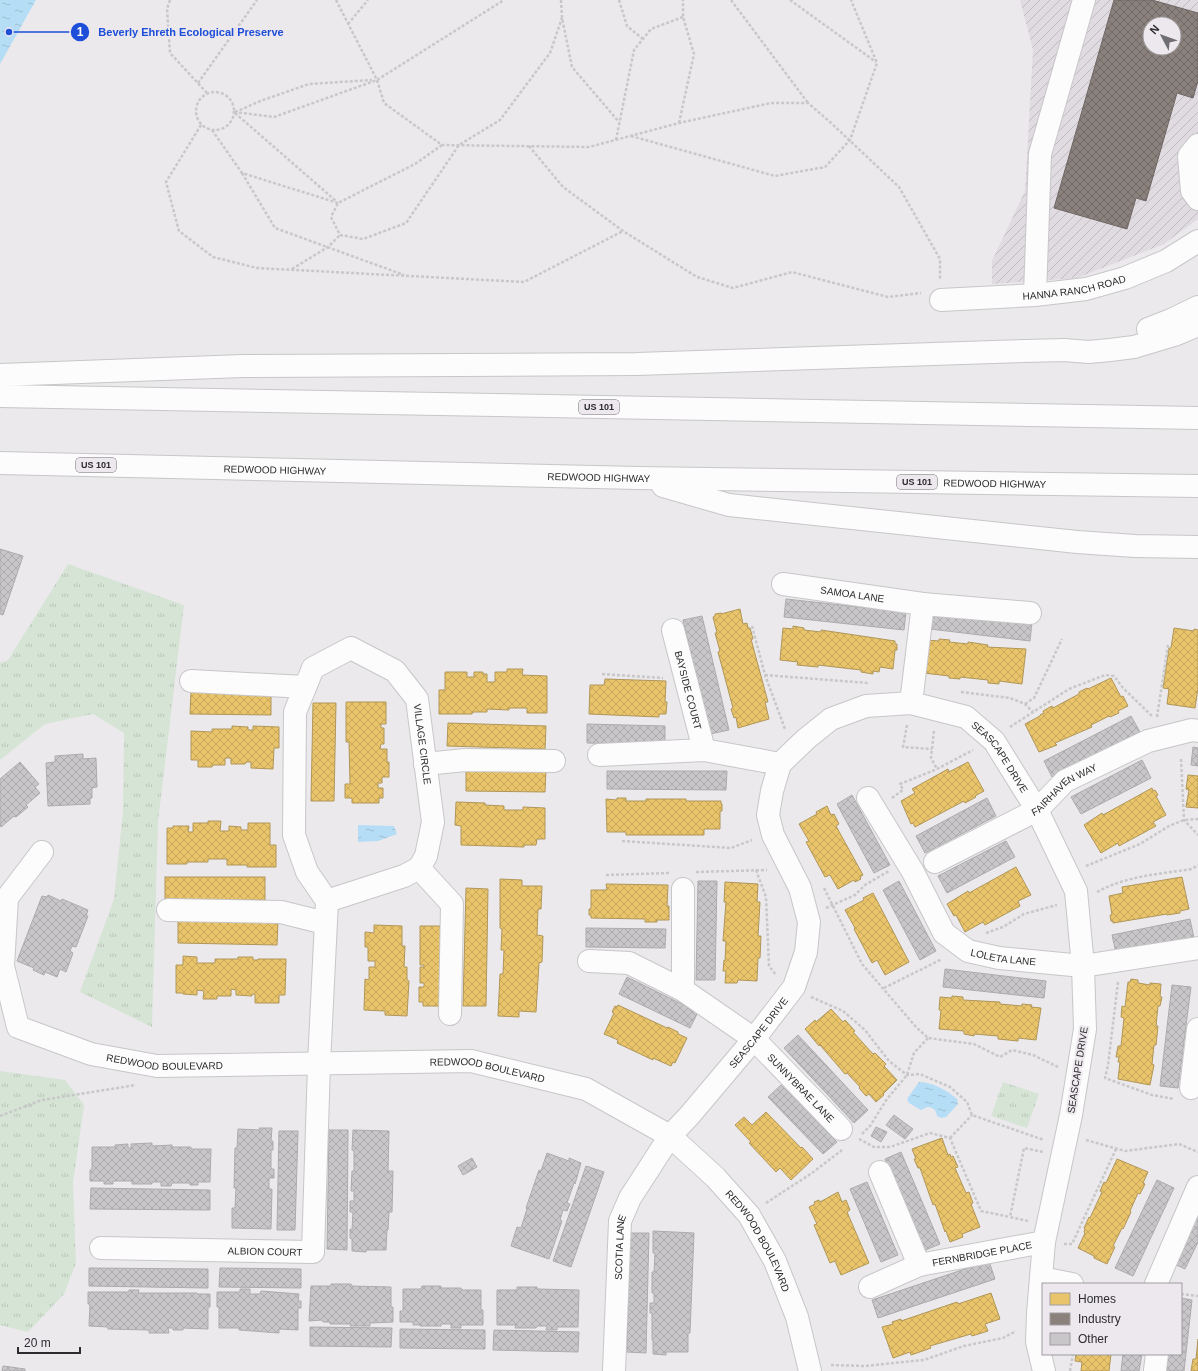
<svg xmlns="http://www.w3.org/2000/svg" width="1198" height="1371" viewBox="0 0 1198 1371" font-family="Helvetica,sans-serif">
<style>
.industrial{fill:url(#industrial-furrows);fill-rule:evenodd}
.grass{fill:url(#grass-tufts)}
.water{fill:url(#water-ripples)}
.homes{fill:url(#homes-cross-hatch);stroke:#b09658}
.industry{fill:url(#industry-cross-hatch);stroke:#6e6764;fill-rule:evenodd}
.building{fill:url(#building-cross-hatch);stroke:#adabad}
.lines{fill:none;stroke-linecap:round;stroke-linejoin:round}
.minor-casing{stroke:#c7c6c8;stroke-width:24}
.highway-casing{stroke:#c7c6c8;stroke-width:24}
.path{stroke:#c8c8c9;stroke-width:2.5;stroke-dasharray:3 2;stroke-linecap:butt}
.minor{stroke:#fcfcfc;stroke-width:22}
.highway{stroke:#fcfcfc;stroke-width:22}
.labels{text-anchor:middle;stroke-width:4;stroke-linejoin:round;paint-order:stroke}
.shield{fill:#ece8ed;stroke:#666467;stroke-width:1}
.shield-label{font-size:9px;font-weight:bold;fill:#2c2b2d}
.street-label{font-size:10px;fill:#2c2b2d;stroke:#ece8ed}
.leader{fill:none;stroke:#1d4ed8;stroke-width:1.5}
.callout-dot{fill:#1d4ed8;stroke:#ece8ed;stroke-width:1.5}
.mark-label{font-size:12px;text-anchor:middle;font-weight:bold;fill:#fff}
.callout-label{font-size:11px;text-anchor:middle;font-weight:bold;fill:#1d4ed8;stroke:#ece8ed;stroke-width:4;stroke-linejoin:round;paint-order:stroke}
</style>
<defs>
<pattern id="industrial-furrows" width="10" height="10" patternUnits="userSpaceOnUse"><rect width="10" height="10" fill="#e0dae1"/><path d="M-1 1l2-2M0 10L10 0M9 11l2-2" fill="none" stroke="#c0bbc1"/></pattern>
<pattern id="grass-tufts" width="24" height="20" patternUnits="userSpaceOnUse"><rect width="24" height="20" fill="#d6e4d5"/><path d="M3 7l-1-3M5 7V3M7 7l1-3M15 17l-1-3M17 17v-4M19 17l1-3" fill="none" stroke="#b8c4b7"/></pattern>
<pattern id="water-ripples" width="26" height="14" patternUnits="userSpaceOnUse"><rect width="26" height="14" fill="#b6ddf6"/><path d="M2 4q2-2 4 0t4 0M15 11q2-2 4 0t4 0" fill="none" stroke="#9dbed3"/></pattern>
<pattern id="homes-cross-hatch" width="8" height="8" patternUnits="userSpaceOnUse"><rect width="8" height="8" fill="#e9c46a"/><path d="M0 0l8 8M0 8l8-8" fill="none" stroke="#c8a95c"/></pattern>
<pattern id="industry-cross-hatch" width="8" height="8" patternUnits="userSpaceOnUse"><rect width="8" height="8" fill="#8a817c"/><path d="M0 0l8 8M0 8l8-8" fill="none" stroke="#716a66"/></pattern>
<pattern id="building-cross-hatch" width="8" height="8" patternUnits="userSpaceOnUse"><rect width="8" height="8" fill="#c8c6c8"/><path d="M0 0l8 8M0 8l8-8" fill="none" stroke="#acaaac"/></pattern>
</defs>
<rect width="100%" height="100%" fill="#ebe9ec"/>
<path class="industrial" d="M1020 0H1198V219L1164 244 1077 278 992 284V261L1025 191 1033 50ZM1150 24H1174V48H1150Z"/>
<g class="grass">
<path d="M68 564 184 605 158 822 152 1027 80 992 114 899 123 811 124 733 93 714 45 724 0 760V663L8 660Z"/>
<path d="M0 1071 65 1080 84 1105 73 1183 76 1263 64 1294 28 1332 0 1325Z"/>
<path d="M1003 1082 1039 1094 1027 1128 991 1116Z"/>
</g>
<g class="water">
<path d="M0 0H36L0 64Z"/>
<path d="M358 825 394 826 397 834 378 841 358 842Z"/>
<path d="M919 1082C932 1082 947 1090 957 1099L958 1104 946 1117 941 1118 937 1116C936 1110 934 1108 928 1107L921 1110 909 1103 907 1099Z"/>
</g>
<g class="homes">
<path d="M740 609 743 624 747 623 748 628H750L753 639H751L768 702H765L769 719 738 728 736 717 734 718 731 709 733 708 718 652 720 651 715 633H717L713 617 715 616V614L721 613V614Z"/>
<path d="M793 626 804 628V630L821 632V630L895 641V644H897V650H895L893 669 880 667 879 672 873 671V674L861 672V670L818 665V667L797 665 798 662 780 660 783 628 793 629Z"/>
<path d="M1174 628 1194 631V629L1198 630V688L1195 708 1167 704 1169 689 1163 688 1169 648H1171Z"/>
<path d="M939 639 950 640 949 642 968 644V642L988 645 987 647 1026 649 1022 684 999 681V684L988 683V680L960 677V679L949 678V676L924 673 926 640 939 641Z"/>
<path d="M507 669H523L522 675 547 676V713H527V708H509V710L487 709V712H473L472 714H439V690H445V672H467V677H474V672H483V674H487V682H495V672H507Z"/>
<path d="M1111 678 1121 697 1123 696 1128 706 1118 711 1119 713 1110 717 1109 716 1091 725 1092 727 1055 743 1057 745 1039 752 1025 724 1040 716V715L1044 713 1043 711 1052 706 1053 708 1079 694V692L1087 688 1088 689Z"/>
<path d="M605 679 666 681 665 702H667L666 714H659V717L589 714 590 685H604Z"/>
<path d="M191 692 271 693V715L190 714Z"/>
<path d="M346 702H386V724H381V728H384V744H381L380 749H387V762H389V777H382V783H378V788H383V798H379V803H352V798H345V784H350L349 742H346Z"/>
<path d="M313 703H336L334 801H311Z"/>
<path d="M448 723 546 726 545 749 447 746Z"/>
<path d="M232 726 248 727V730H253V726L279 727V748H274L273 769 251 768V762H246L245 764H231V758H225V765H213L212 767H198V760H191V731L212 732V729H232Z"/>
<path d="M968 762 984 791 975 796 976 797 965 803 964 801 915 827 913 823 911 824 901 801 915 793 912 789 948 769 949 772Z"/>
<path d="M466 768 546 769 545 792 466 791Z"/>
<path d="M1188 775 1198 776V808L1186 807 1189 790 1186 789Z"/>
<path d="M1152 788 1153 791 1155 790 1158 795 1156 796 1166 815 1153 822 1156 826 1119 846 1118 843 1101 853 1084 825 1102 813 1103 815Z"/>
<path d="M617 798H626V801H646V799H686V801H721V804H722V811H720V829H704V835H626V832H607L606 799 617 800Z"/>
<path d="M456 802 485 803V805L504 806V810H523V807L545 808V839H537L536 845H524V847L461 845V826L455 825Z"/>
<path d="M827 806 831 815 834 814 839 824 836 826 863 875 860 877 861 879 855 882 854 880 838 889 830 875 825 877 806 842 809 841 799 824 817 814 816 812Z"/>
<path d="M208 821H221L220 831H229V826L241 827V830H248V823H270V845H276V867H247V865H227V859H208V862H187V864H167V828H173V826H189L188 832H193V823H208Z"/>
<path d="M1016 867 1031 895 1018 901 1020 906 985 925 983 922 965 932 956 915 954 916 947 904 968 891 969 893Z"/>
<rect x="165" y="877" width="100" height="23"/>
<path d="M1182 877 1189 909 1180 911V913L1167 915V914L1113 923V921H1111L1110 915H1112L1109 896 1123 893 1122 887Z"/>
<path d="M500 879 522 880V886H542L541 909H538L537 935 543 936 542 962 539 963 536 1012 519 1011V1017L498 1016 500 974H503L504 950H501L502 929 500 928Z"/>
<path d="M725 882 758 884 757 902H760L758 936H761L760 958H758L757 981 738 980 737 983H725L726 971H723L724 960 725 961 726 941H723L726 902H724Z"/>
<path d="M606 884 668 885 667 906H669V920H657V922H645V919L591 918V915H589V909H591V890H607Z"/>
<path d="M466 888 488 889 486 1006H463Z"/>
<path d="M873 893 909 962 885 975 877 960 872 963 854 929 855 928 845 910 864 900 863 898Z"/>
<path d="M178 921 278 922 277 945 178 943Z"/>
<path d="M374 925 402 926V946H405L404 967H407V980L409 981 407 1016 385 1015V1011L364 1010 365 979 369 980V967H375V961H368V947H365V932L374 933Z"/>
<path d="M420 926H443L442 1006H423V1002H419V987H424V983H420V967H424V965H420Z"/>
<path d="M183 956 197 957V963H215V959H238V957H253V960H258V959H286L285 995H279V1003H255V994H252V996L236 995V990L231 989V996H217V999H203L204 991 197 990V995L183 994 182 993H176V965H183Z"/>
<path d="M1131 979 1138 980V983L1150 985V983L1161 984 1160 997H1162L1160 1006H1158L1156 1026H1158L1156 1045H1154L1152 1064 1154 1065 1150 1085 1118 1079 1120 1062H1118L1119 1057H1116L1118 1046H1121L1124 1018 1121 1017 1122 1006 1125 1007 1128 982H1130Z"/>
<path d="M952 996 963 997V1000L1000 1002V1004L1022 1006V1004L1032 1005 1031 1007 1041 1008 1036 1040 1018 1038V1041L998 1039V1036L974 1034V1036L964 1034V1031L939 1029 941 1010H939L940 997 952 998Z"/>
<path d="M618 1005 667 1028 668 1027 678 1032V1034L687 1038 675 1063 673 1062 671 1066 653 1058V1060L617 1043 618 1040 604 1034 614 1013 612 1012 615 1006 617 1007Z"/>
<path d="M831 1009 843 1022 845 1020 855 1031 853 1032 873 1054 875 1053 886 1064 884 1066 897 1080 883 1094 884 1095 876 1102 869 1094 866 1096 859 1088 860 1087 847 1073 845 1074 820 1045 819 1046 805 1029 815 1020 816 1022Z"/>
<path d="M766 1112 801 1148 802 1147 813 1159 791 1180 780 1168 776 1172 749 1143 751 1142 735 1125 744 1117 752 1125Z"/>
<path d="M942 1138 948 1155 950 1154 951 1157 953 1156 958 1167 955 1168 966 1193 969 1192 973 1203 971 1204 980 1227 962 1234 963 1237 950 1242 946 1231 945 1232 935 1204 933 1205 920 1168H918L914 1159H916L912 1149Z"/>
<path d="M1117 1159 1148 1172 1143 1183 1145 1184 1140 1194 1138 1193 1130 1211 1131 1212 1123 1229 1122 1228 1113 1246 1115 1247 1107 1264 1094 1258V1256L1078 1248 1085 1233 1084 1232 1085 1229 1084 1228 1089 1217 1090 1218 1102 1192 1100 1191 1104 1182 1106 1183Z"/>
<path d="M838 1192 842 1202 846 1200 850 1210 847 1212 869 1263 841 1275 835 1261 830 1263 814 1225 817 1224 809 1207 815 1204 814 1202 819 1200 820 1202Z"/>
<path d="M991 1293 1000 1319 985 1324 988 1331 972 1336 971 1334 930 1346 931 1348 911 1355 910 1352 893 1358 882 1327 893 1324 892 1322 901 1319V1321L957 1302 958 1304Z"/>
<path d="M1198 1339V1371H1191L1193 1359H1196Z"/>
<path d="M1076 1354H1111L1109 1371H1081L1082 1362 1075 1361Z"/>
</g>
<path class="industry" d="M1114 0H1152L1198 13V81L1193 98 1177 93 1146 201 1136 198 1127 229 1054 208ZM1150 24H1174V48H1150Z"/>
<g class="building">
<path d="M0 549 23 556 3 615 0 614Z"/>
<path d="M786 599 906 612 904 630 784 617Z"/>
<path d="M932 610 1032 622 1030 641 930 629Z"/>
<path d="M702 616 729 730 710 734 683 620Z"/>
<path d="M1131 716 1140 732 1052 777 1044 761Z"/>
<path d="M587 724 665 726V745L587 743Z"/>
<path d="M1193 747 1198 748V766L1191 765Z"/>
<path d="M83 754V759L96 758 97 787 92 788V798H90V804L48 806 46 763 55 762V756Z"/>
<path d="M1142 760 1151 778 1081 814 1071 797Z"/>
<path d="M20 762 39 784 35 787 40 793 26 805 28 807 16 817 14 816 1 827 0 826V779Z"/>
<path d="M607 771H727L726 790 607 789Z"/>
<path d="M852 795 890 865 874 873 837 804Z"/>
<path d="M987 798 996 816 925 853 916 836Z"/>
<path d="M1006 841 1015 857 947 893 938 876Z"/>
<path d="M698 881H717L715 980H696Z"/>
<path d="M899 881 936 951 920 960 883 890Z"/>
<path d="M48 895 61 901 62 899 88 910 86 916H88L76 947 72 946 70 951 73 953 66 972 60 969 57 977 45 972 44 975 33 970 34 968 17 961 42 896 47 897Z"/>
<path d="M1190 919 1194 938 1116 953 1112 935Z"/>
<path d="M586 928 666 929 665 948 586 947Z"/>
<path d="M945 969 1046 981 1044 998 943 987Z"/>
<path d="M627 977 698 1012 690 1028 619 994Z"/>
<path d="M1172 985 1191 987 1178 1088 1160 1086Z"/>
<path d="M798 1035 868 1110 854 1123 784 1048Z"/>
<path d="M781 1085 837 1142 823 1154 768 1097Z"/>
<path d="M894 1115 913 1129 905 1139 886 1125Z"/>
<path d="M876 1127 887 1132 881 1142 871 1136Z"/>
<path d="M259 1128H272L271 1141H273V1150H271V1169H274V1178H269V1189H272L271 1229 232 1228V1208H235L236 1188H234L235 1148H237L238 1129 260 1130Z"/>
<path d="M329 1130H348L347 1250 327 1249Z"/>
<path d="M353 1130 389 1131 388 1171H393L392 1212H389L388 1230H387L386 1250H366V1252L352 1251V1239L350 1238V1229L352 1230 353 1212H350V1201H354V1191H351L352 1171H354V1151L352 1150Z"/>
<path d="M279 1131H298L295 1230H277Z"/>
<path d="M152 1143V1146L172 1145V1147H191V1149H211L210 1182H198V1185H190V1183H172L171 1186H161V1182H152V1184H132V1181H113V1184H104V1181H90V1170L92 1169V1147H115V1145L128 1144V1148H131V1144Z"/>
<path d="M901 1152 940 1244 923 1251 885 1159Z"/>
<path d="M547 1153 569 1161V1158L581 1163 575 1184 574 1183 567 1203 570 1204 567 1211 563 1210 560 1220 562 1221 549 1259 511 1246 517 1227 521 1228 527 1209 526 1208 539 1170 541 1171Z"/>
<path d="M472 1158 477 1167 463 1175 458 1166Z"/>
<path d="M586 1166 604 1172 571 1267 553 1261Z"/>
<path d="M1157 1180 1174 1188 1133 1276 1115 1268Z"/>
<path d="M867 1182 898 1255 881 1262 850 1189Z"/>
<path d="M91 1188 210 1190V1210L90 1209Z"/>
<path d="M1198 1197V1242L1185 1269 1168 1261Z"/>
<path d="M653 1231 694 1233 690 1333H688V1352H666V1355L653 1354V1340H652V1313H650V1303H654V1293H652V1272H654L655 1253H653Z"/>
<path d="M630 1233H649L646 1353 627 1352Z"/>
<path d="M989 1261 995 1279 878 1318 872 1300Z"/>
<path d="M89 1268 208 1269V1288L89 1286Z"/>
<path d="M220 1268 301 1269V1288L219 1287Z"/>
<path d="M331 1284H351L352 1286 391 1287V1307H393V1322L370 1323V1326H350L351 1324H330V1322H323L322 1320 309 1321 311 1286H331Z"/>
<path d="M422 1286H441V1288H461L462 1290H481V1310H483V1325H461V1328H451V1324H441V1326H420L421 1325H413V1322H400V1311H403V1289H421Z"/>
<path d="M517 1287H537V1289L579 1290 578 1327H557V1330H546L547 1326H537L536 1328H515L516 1325H497V1290H517Z"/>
<path d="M240 1289H250V1294H260L261 1291 299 1294 298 1301H301V1308H298V1330L279 1329V1333L239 1330V1328H219V1307H217V1292H240Z"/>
<path d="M129 1290H139L138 1293H197V1294H210V1307H208V1329L183 1328V1330H173V1328H168L169 1333H149V1330L108 1329V1327L89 1326 90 1304H88V1292H129Z"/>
<path d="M1181 1298 1192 1300 1184 1371H1164L1166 1354H1181Z"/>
<path d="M310 1327 392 1328 391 1347 310 1346Z"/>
<path d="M400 1329 485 1330V1349L400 1348Z"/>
<path d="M494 1330 579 1332 578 1352 493 1350Z"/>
<path d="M1123 1354H1142L1139 1371H1121Z"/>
<path d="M3 1366 25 1369V1371H2Z"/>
</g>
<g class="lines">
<g class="minor-casing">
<g id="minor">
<path d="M1198 145 1189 156 1192 191 1198 199"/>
<path d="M1035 295 1040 154 1084 0"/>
<path id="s1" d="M941 300 1035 295 1086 289 1125 278 1166 261 1198 241"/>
<path id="s2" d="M783 584 923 604 1030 613"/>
<path id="s3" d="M673 630 704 750"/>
<path d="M191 681 305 687"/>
<path d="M911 703 923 604"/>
<path d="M599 755 704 750 780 764"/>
<path d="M425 764 465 760 554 761"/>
<path id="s4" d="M868 798 913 872 944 933 968 951 999 958 1083 966 1198 948"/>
<path id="s5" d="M42 852 7 898 3 966 18 1027 91 1054 157 1066 471 1061 586 1089 670 1136 715 1177 749 1215 775 1261 797 1317 810 1371"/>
<path id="s6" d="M935 862 1037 810 1065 781 1148 741 1192 730 1198 731"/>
<path d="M419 868 452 904 450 1014"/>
<path id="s7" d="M683 889V990L754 1039 841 1129"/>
<path d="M168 910 281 912 325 923"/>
<path d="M589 961 629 963 683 990"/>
<path d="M1191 1088 1198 1029"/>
<path id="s8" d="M880 1172 919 1265 1044 1242"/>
<path id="s9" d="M101 1248 313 1252 319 1064 327 901 307 872 294 835 295 712 313 668 351 648 395 671 417 699 433 822 426 856 419 868 404 876 327 901"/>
<path d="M1041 1278 1072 1284"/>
<path d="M1156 1284 1198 1187"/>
<path d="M870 1287 919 1265"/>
<path d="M1155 1370 1157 1354"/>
<path id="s10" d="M614 1371 620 1221 630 1198 670 1136 689 1116 754 1039 794 987 806 952 809 922 800 888 773 835 768 815 772 791 780 764 806 739 831 719 866 706 911 703 966 717 994 741 1037 810 1076 891 1083 966 1085 1029 1071 1115 1044 1242 1038 1313 1037 1342 1044 1371"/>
</g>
</g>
<g class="highway-casing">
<g id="highway">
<path d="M1148 329 1171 320 1198 307"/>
<path d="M0 375 243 366 637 364 993 352 1064 350 1089 352 1110 350 1134 347 1177 334 1198 325"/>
<path d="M0 396 1198 418"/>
<path id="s11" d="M0 463 637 478 1198 486"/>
<path d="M663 486 729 505 1077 542 1135 546 1198 547"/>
</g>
</g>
<g class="path">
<path d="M170 0 167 9 170 53 207 93"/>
<path d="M336 0 377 80 384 103 442 145 589 147 679 123 771 103H808L830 122 899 187 940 259V279"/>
<path d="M561 0 562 18 572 67 619 122"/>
<path d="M619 0 627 26 643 39"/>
<path d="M731 0 808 103"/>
<path d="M790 0 876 62"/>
<path d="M348 24 368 0"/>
<path d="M198 83 257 0"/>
<circle cx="215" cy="111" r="19"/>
<path d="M234 112 274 117 377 80 504 0"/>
<path d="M235 112 263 100 309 84 372 80"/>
<path d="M235 113 336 201"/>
<path d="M679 123 694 54 683 17V0"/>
<path d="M201 125 166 182 179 231 213 257 257 268 524 282 623 231"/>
<path d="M212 130 242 173 338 203"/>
<path d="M631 136 775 176 825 167 850 140 877 63 851 0"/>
<path d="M616 140 634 50 651 29 683 17"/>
<path d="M442 145 415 164 338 203 331 217 340 235 363 239 406 223 459 145 500 120 550 53 562 18"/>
<path d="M529 146 563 187 623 231 697 277 733 288 792 272 888 297 921 293"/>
<path d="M242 173 275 228 404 275"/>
<path d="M292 269 328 247 340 235"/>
<path d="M752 626 765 675 785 729"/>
<path d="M602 674 663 678"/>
<path d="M765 675 868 683"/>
<path d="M961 692 1010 698 1025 704 1033 712"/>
<path d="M1025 704 1034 698 1062 639"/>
<path d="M1157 717 1168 645"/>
<path d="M907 725 903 747 932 749"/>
<path d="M1010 727 1069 689 1105 675 1114 676 1123 688 1153 717"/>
<path d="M934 731 931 758 937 769"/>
<path d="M1181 759 1184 820 1198 835"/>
<path d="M892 798 903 790 900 784 937 769 973 750"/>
<path d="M622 841 731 848 752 840"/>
<path d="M1086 866 1140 844 1169 826 1184 820 1198 819"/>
<path d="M756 870 766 897 769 966 776 975"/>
<path d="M696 872 767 870"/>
<path d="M606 875 669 873"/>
<path d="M824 888 862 964 916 1027 928 1038 974 1044 1000 1057 1012 1050 1033 1055 1058 1067"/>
<path d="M1097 892C1126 876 1159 874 1192 869L1198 865"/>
<path d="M826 908 855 895 865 885 889 871"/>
<path d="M986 933 1003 927 1024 914 1057 905"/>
<path d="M1118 982 1108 1065 1105 1078 1152 1095 1174 1099"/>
<path d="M884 988 942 959"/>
<path d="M811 997 843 1011 865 1030 889 1061 907 1075 920 1074 950 1087 967 1102 972 1115 1044 1140"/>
<path d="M0 1116 42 1100 136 1085"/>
<path d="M862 1134 870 1126 887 1099 907 1075 914 1053 928 1038"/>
<path d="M950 1138 972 1115"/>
<path d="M859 1139 874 1147H890L930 1133 950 1138 981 1211 1010 1217"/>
<path d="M1086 1140 1125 1151 1179 1144 1198 1152"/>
<path d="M766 1203 812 1173 842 1150"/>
<path d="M1028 1221 1010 1217 1024 1148 1043 1152"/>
<path d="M1064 1244H1072L1116 1149"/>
<path d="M1181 1294 1198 1296"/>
<path d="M831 1365 865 1366 924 1360 964 1346 1003 1338 1016 1331"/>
<path d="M1070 1371 1073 1354"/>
</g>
<use href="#minor" class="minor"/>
<use href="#highway" class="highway"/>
</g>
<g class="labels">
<g class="shield">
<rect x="579" y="400" width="40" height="14" rx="3"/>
<rect x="76" y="458" width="40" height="14" rx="3"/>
<rect x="897" y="475" width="40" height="14" rx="3"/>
</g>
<g class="shield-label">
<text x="599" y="410">US 101</text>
<text x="96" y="468">US 101</text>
<text x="917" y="485">US 101</text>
</g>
<g class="street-label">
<text dy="4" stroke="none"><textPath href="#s1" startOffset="134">HANNA RANCH ROAD</textPath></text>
<text dy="4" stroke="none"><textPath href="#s11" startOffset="275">REDWOOD HIGHWAY</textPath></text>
<text dy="4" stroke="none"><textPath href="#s11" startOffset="599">REDWOOD HIGHWAY</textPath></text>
<text dy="4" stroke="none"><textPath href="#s11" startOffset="995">REDWOOD HIGHWAY</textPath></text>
<text dy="4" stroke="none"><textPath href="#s2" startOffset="70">SAMOA LANE</textPath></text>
<text dy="4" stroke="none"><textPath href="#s3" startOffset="62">BAYSIDE COURT</textPath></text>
<text dy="4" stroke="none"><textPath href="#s9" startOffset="982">VILLAGE CIRCLE</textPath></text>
<text dy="4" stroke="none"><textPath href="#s10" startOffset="938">SEASCAPE DRIVE</textPath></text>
<text dy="4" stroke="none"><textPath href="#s6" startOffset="149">FAIRHAVEN WAY</textPath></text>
<text dy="4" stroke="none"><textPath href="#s4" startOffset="221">LOLETA LANE</textPath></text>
<text dy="4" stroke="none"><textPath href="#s10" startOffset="385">SEASCAPE DRIVE</textPath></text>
<text dy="4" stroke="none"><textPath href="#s5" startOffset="341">REDWOOD BOULEVARD</textPath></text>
<text transform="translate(1077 1070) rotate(-81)" y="4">SEASCAPE DRIVE</text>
<text dy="4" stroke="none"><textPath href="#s5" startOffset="665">REDWOOD BOULEVARD</textPath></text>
<text dy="4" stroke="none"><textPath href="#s7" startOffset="255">SUNNYBRAE LANE</textPath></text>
<text dy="4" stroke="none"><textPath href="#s5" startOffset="1001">REDWOOD BOULEVARD</textPath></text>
<text dy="4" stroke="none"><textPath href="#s10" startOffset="124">SCOTIA LANE</textPath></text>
<text dy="4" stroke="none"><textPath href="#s9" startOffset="164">ALBION COURT</textPath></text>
<text dy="4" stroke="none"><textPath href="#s8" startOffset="165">FERNBRIDGE PLACE</textPath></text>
</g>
</g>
<path class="leader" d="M9 32L80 32"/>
<g class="callout-dot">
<circle cx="9" cy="32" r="4"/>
<circle cx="80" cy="32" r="10"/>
</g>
<g class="mark-label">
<text x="80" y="36">1</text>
</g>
<g class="callout-label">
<text x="191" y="36">Beverly Ehreth Ecological Preserve</text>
</g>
<rect x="1042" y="1283" width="140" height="72" fill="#ece8ed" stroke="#9f9ca0"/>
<rect x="1050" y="1293" width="20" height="12" fill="#e9c46a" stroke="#9f9ca0"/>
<text x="1078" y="1303" font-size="12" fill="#2c2b2d">Homes</text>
<rect x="1050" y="1313" width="20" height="12" fill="#8a817c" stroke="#9f9ca0"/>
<text x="1078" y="1323" font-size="12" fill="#2c2b2d">Industry</text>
<rect x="1050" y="1333" width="20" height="12" fill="#c8c6c8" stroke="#9f9ca0"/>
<text x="1078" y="1343" font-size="12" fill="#2c2b2d">Other</text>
<g transform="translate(1162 36) rotate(311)"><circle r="19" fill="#ece8ed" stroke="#9f9ca0"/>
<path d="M0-3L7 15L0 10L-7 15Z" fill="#6f6e70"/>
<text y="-6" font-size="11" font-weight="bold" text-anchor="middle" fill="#2c2b2d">N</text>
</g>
<path d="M18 1347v6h62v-6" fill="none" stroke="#2c2b2d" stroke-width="2"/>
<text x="24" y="1347" font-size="12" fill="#2c2b2d" stroke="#ece8ed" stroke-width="3" paint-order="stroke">20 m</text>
</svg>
